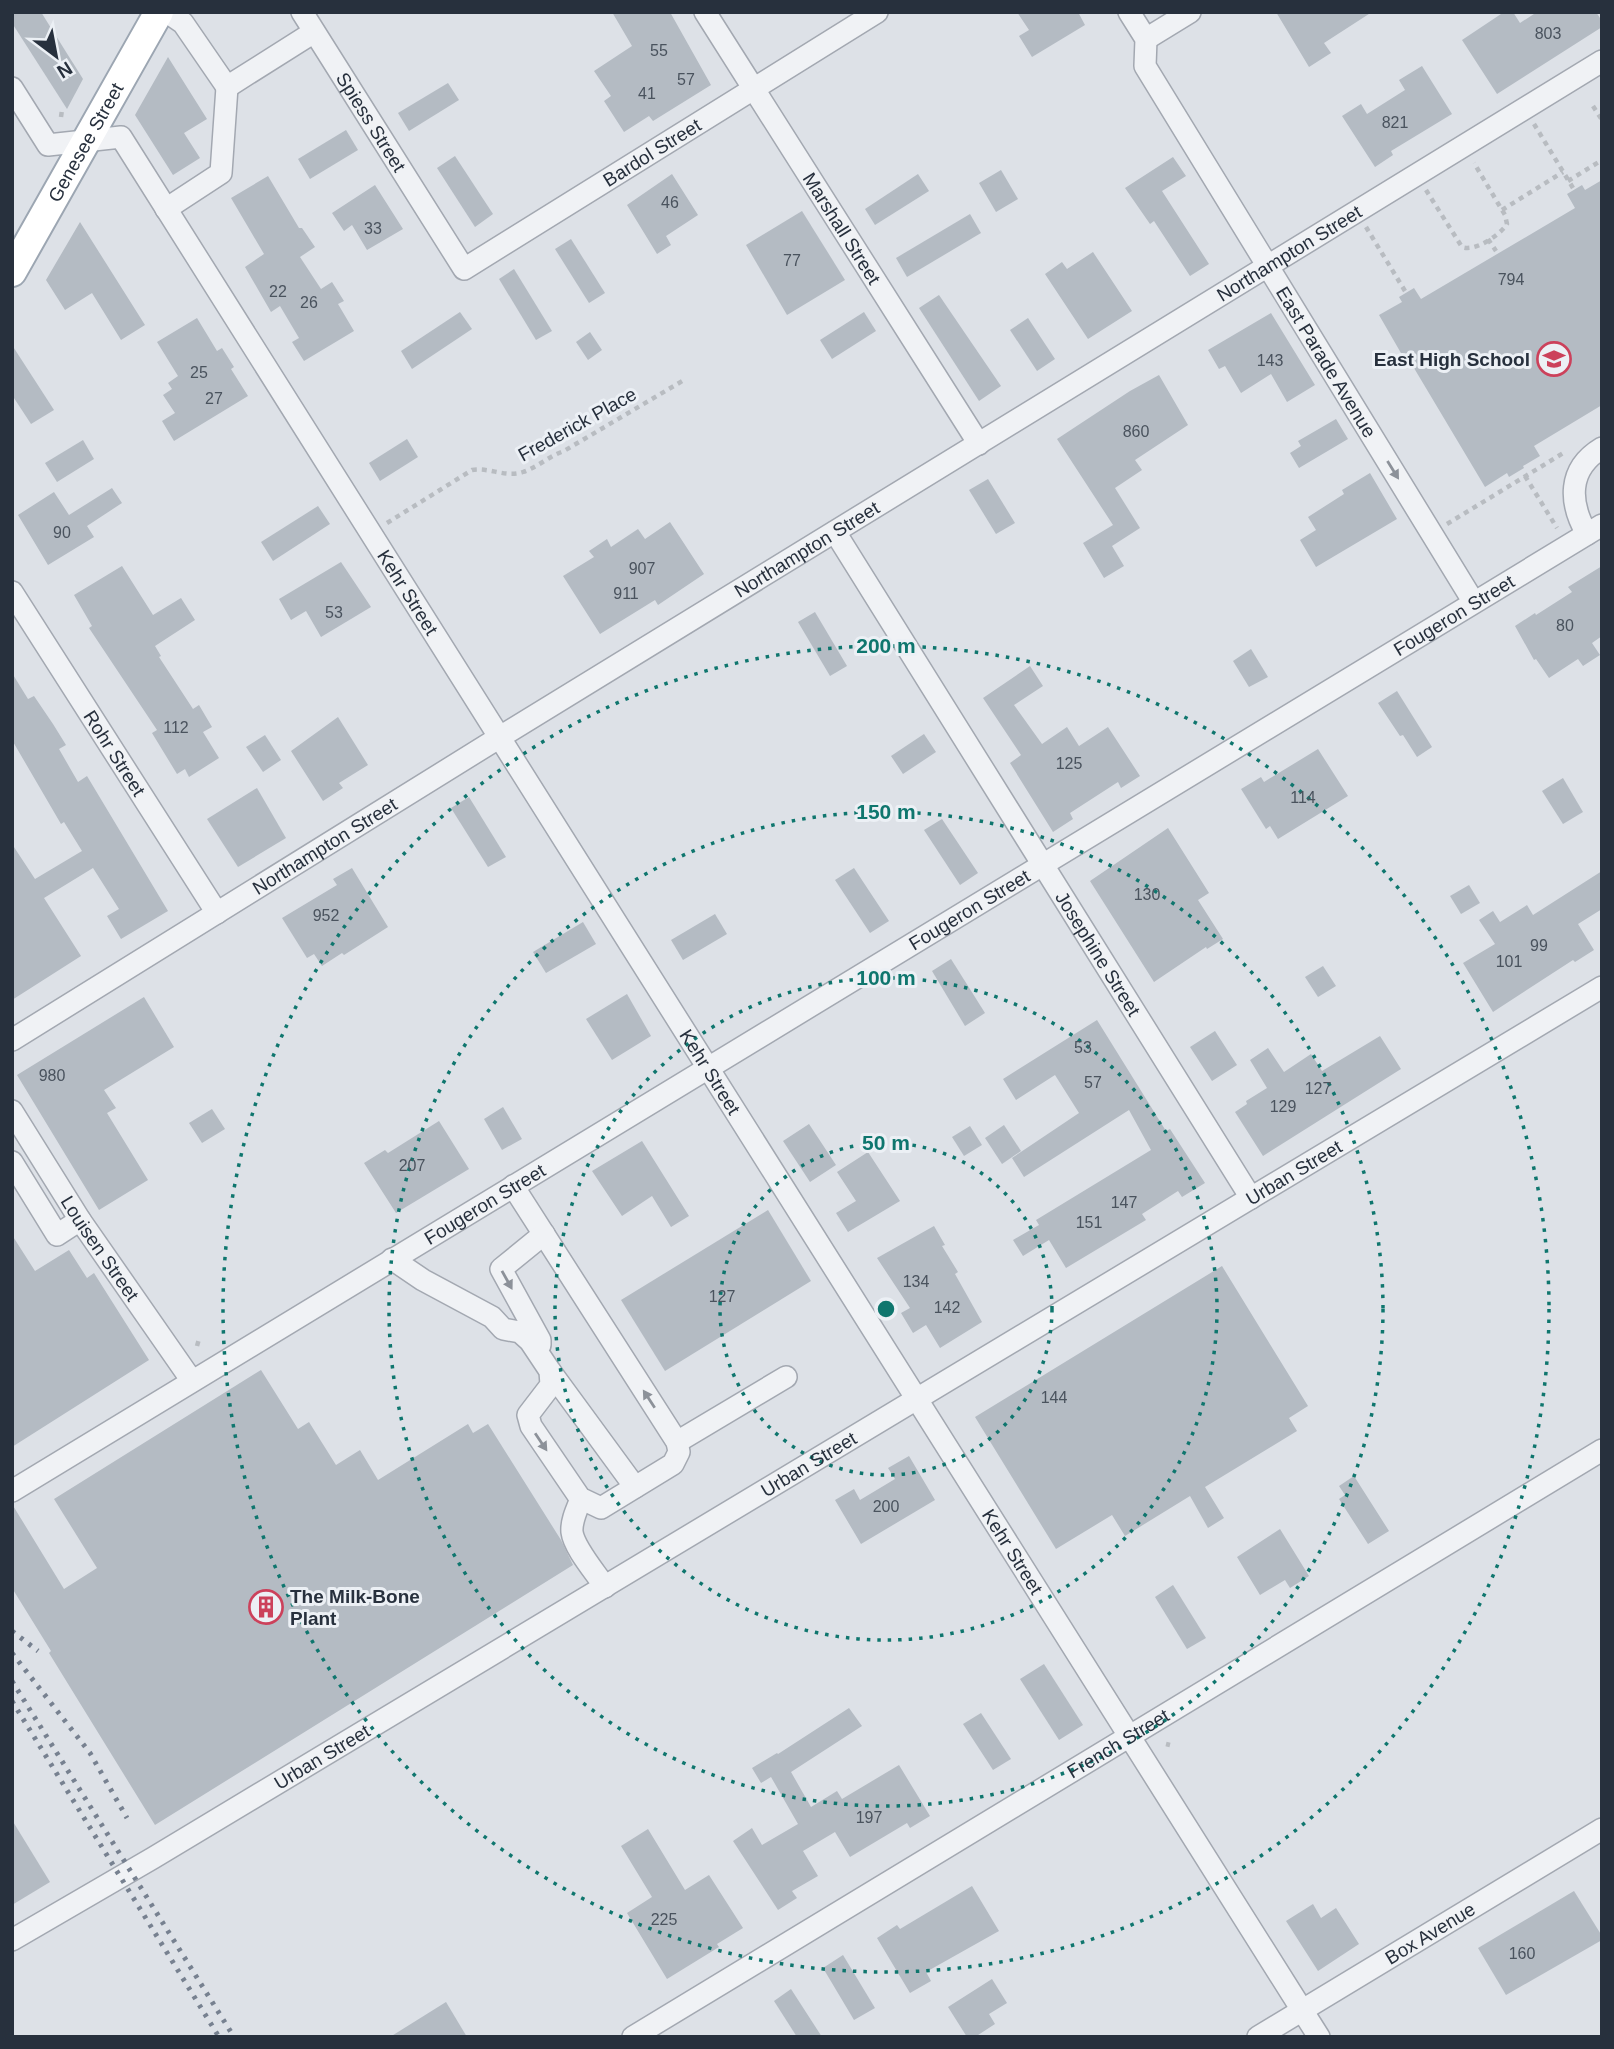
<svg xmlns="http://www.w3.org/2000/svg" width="1614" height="2049" viewBox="0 0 1614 2049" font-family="Arial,sans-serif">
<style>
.building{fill:#b4bbc3}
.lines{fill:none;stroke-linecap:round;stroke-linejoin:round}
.minor-casing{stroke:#a3a8b1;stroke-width:24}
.major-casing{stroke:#9ca6b2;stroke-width:32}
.path{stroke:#b8bcc1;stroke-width:4.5;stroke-dasharray:5 5;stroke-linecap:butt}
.minor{stroke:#f0f2f5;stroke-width:21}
.major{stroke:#fff;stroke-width:28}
.rail{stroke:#778190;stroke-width:5;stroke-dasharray:3.5 7;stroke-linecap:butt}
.oneway{fill:#8c9199}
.ring{fill:none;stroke:#0f766e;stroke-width:3.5;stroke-dasharray:3.5 7}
.labels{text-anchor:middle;stroke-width:6;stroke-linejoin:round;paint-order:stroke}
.number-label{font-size:16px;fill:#4a535e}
.street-label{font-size:19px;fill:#27303d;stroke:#ecf0f5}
.poi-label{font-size:19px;font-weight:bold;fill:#27303d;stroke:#ecf0f5;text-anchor:end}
.centre{fill:#0f766e;stroke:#ecf0f5;stroke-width:3.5}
.ring-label{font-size:21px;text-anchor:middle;font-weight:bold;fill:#0f766e;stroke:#ecf0f5;stroke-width:6;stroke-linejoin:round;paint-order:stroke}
</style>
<rect width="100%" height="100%" fill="#dde1e7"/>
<g class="building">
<path d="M12 12H41L83 79 67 109 12 23Z"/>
<path d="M612 12H670L711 85 653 121 649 116 624 132 604 101 611 96 594 71 632 46Z"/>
<path d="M1017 12H1078L1085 25 1032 57 1019 36 1029 30Z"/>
<path d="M1276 12H1372L1324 43 1331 53 1309 67Z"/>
<path d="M1504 12H1513L1520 23 1537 12H1596L1602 21V27L1497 94 1462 40Z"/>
<path d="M168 57 207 119 184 133 200 158 173 175 135 115Z"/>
<path d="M1422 66 1452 114 1391 151 1393 155 1375 167 1342 116 1361 104 1367 114 1405 90 1399 80Z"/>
<path d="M448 83 459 100 409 131 398 113Z"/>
<path d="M346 130 358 150 310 179 298 159Z"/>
<path d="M455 156 493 214 475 227 437 168Z"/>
<path d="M1173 157 1186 176 1162 191 1209 264 1190 276 1154 221 1150 224 1125 188Z"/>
<path d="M1001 170 1018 199 996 212 979 183Z"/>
<path d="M672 174 698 215 666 236 671 245 657 254 627 205Z"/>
<path d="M918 174 929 191 875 225 865 209Z"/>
<path d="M268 176 299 228H302L315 247 300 257 321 289 332 282 344 301 338 304 354 331 304 361 292 342 299 338 280 306 271 312 245 267 264 254 231 198Z"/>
<path d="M1602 180V405L1534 446 1540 456 1523 466 1524 468 1509 477 1507 473 1485 487 1408 358 1405 360 1379 315 1402 302 1399 297 1414 288 1421 299 1575 208 1567 194 1582 185 1585 190Z"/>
<path d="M375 185 403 229 367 250 352 225 344 231 332 213Z"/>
<path d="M802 211 845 280 787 315 746 245Z"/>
<path d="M970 214 981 233 907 277 896 258Z"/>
<path d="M80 222 145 325 121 340 92 293 65 310 46 280Z"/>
<path d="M571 239 605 293 589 303 555 249Z"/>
<path d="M1093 252 1132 311 1088 339 1045 274 1062 262 1067 269Z"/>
<path d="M514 269 552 331 536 340 499 279Z"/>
<path d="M939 295 1001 386 979 401 919 308Z"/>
<path d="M460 312 472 329 412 369 401 351Z"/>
<path d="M864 312 876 331 832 359 820 340Z"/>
<path d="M1271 313 1315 385 1287 402 1271 374 1241 393 1225 366 1219 369 1208 350Z"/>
<path d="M197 318 217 351 222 348 234 367 231 369 248 396 174 441 162 421 175 413 163 395 172 389 168 383 178 376 157 342Z"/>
<path d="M1028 318 1055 359 1037 371 1010 330Z"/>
<path d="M590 332 602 350 588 360 576 342Z"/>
<path d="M12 345 54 410 31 424 12 395Z"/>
<path d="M1159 375 1188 425 1135 460 1142 470 1115 488 1140 528 1112 546 1124 566 1104 578 1083 543 1113 525 1057 439 1130 391Z"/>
<path d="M1336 419 1348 439 1299 468 1290 453 1301 446 1298 441Z"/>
<path d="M407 439 418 457 380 481 369 463Z"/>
<path d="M83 440 94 459 57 482 45 463Z"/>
<path d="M1370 473 1397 519 1316 567 1300 540 1316 530 1308 517 1344 494 1342 490Z"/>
<path d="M988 479 1015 523 996 534 969 490Z"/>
<path d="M112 488 122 503 87 526 94 537 48 565 18 515 54 492 69 515Z"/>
<path d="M318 506 330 524 273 561 261 542Z"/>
<path d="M670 522 704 574 658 605 655 600 600 634 563 576 594 557 589 551 607 539 611 547 638 529 645 539Z"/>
<path d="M341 562 371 607 321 637 306 611 291 620 279 599Z"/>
<path d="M122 566 153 615 181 598 195 620 155 646 161 656 159 657 193 709 199 705 212 727 203 732 219 758 189 777 185 769 177 774 152 733 157 730 89 628 92 626 74 595Z"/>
<path d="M1602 566V636L1592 643 1600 655 1583 666 1578 659 1549 678 1536 659 1534 660 1515 626 1535 613 1536 615 1572 592 1568 587Z"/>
<path d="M815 612 847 666 830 676 798 622Z"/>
<path d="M1251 649 1268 677 1249 687 1233 661Z"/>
<path d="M1030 666 1043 686 1014 705 1042 744 1067 727 1079 746 1108 727 1140 776 1121 788 1118 782 1070 813 1073 819 1053 832 1010 763 1021 755 983 698Z"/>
<path d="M12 673 28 699 34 696 53 724 66 745 59 749 78 782 87 776 168 911 121 939 107 916 119 909 93 868 44 898 81 956 12 1000V844L35 879 82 851 64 822 61 824 12 740Z"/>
<path d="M1397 691 1432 747 1417 757 1403 735 1400 736 1378 703Z"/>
<path d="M338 717 368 765 339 783 343 788 323 801 291 751Z"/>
<path d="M924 734 936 752 903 774 891 756Z"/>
<path d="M265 735 281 760 263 772 246 747Z"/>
<path d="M1318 749 1348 796 1278 839 1270 826 1266 829 1241 789 1261 777 1264 782Z"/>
<path d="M1563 778 1583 812 1563 824 1542 791Z"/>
<path d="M257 788 286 838 238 867 207 819Z"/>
<path d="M469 797 506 857 488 867 451 808Z"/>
<path d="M942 819 978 873 960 885 924 830Z"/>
<path d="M1168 828 1209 893 1198 900 1223 939 1207 949 1206 947 1154 982 1090 881Z"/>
<path d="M352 868 388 927 344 955 342 953 322 966 314 954 307 958 282 918 337 885 333 879Z"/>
<path d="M854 868 889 921 870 933 835 880Z"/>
<path d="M1602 871V909L1578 924 1594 950 1575 962 1573 960 1493 1012 1463 963 1495 944 1479 920 1493 911 1500 922 1527 905 1533 915Z"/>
<path d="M1469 885 1480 903 1461 914 1450 896Z"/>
<path d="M715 914 727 934 683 960 671 940Z"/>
<path d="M583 922 596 944 546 973 533 952Z"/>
<path d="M951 959 985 1013 965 1026 932 971Z"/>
<path d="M1323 966 1336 986 1318 997 1305 977Z"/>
<path d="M627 994 651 1036 612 1060 586 1019Z"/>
<path d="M144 997 174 1047 104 1090 116 1108 107 1113 148 1180 99 1210 17 1075Z"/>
<path d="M1097 1020 1166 1131 1170 1129 1205 1183 1182 1197 1178 1191 1142 1214 1146 1220 1066 1268 1049 1240 1023 1256 1013 1240 1039 1225 1036 1220 1151 1150 1129 1110 1024 1177 1012 1158 1079 1113 1055 1075 1016 1100 1003 1079Z"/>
<path d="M1215 1031 1237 1065 1212 1081 1190 1047Z"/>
<path d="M1380 1036 1401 1069 1263 1156 1235 1112 1247 1104 1246 1101 1267 1088 1250 1060 1268 1048 1284 1072 1311 1054 1322 1071Z"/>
<path d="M503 1107 522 1139 502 1150 484 1119Z"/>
<path d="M212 1109 225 1129 202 1143 189 1123Z"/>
<path d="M439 1121 469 1169 396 1213 364 1163 385 1150 388 1153Z"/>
<path d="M809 1124 836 1165 810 1182 783 1141Z"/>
<path d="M1004 1125 1021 1151 1002 1164 985 1138Z"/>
<path d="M970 1126 982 1145 964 1156 952 1137Z"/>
<path d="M642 1141 689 1216 671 1227 652 1196 622 1216 592 1171Z"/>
<path d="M868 1152 900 1201 848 1232 836 1213 856 1201 837 1172Z"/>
<path d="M768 1210 811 1281 665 1371 621 1300Z"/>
<path d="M934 1226 945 1245 942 1246 958 1272 955 1274 982 1322 940 1348 926 1325 913 1333 901 1313 910 1308 877 1258Z"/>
<path d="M12 1235 35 1271 69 1250 87 1278 94 1273 149 1360 12 1447Z"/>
<path d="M1222 1266 1308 1406 1289 1418 1297 1431 1205 1487 1224 1518 1208 1528 1190 1496 1125 1536 1112 1515 1056 1549 975 1417Z"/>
<path d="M261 1370 298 1429 309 1422 336 1465 360 1450 378 1480 468 1424 473 1433 488 1424 561 1540 573 1565 155 1825 49 1653 51 1651 12 1588V1504L64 1589 97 1568 54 1499Z"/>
<path d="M909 1456 935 1500 861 1544 835 1500 854 1489 860 1500 895 1479 888 1468Z"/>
<path d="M1354 1476 1389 1531 1368 1544 1339 1499 1345 1495 1339 1486Z"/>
<path d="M1280 1529 1309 1576 1290 1588 1285 1580 1260 1595 1237 1557Z"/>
<path d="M1173 1585 1206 1638 1187 1649 1155 1597Z"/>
<path d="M1044 1664 1083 1725 1059 1740 1020 1679Z"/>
<path d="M849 1708 862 1726 791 1772 811 1807 837 1791 842 1799 899 1765 930 1816 910 1828 907 1823 850 1857 835 1832 803 1851 818 1876 792 1891 797 1898 778 1910 733 1841 752 1828 762 1845 798 1824 771 1777 761 1783 752 1768 777 1753 778 1754Z"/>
<path d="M981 1713 1011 1759 993 1770 963 1724Z"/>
<path d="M12 1820 50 1882 12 1905Z"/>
<path d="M648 1829 685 1890 709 1875 743 1928 717 1944 719 1947 667 1979 627 1913 652 1897 621 1846Z"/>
<path d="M972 1886 999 1931 926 1972 931 1981 910 1993 877 1938 897 1925 900 1929Z"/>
<path d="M1574 1891 1602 1936V1940L1506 1995 1478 1948Z"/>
<path d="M1313 1904 1321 1918 1336 1908 1359 1944 1318 1971 1286 1921Z"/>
<path d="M843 1955 875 2008 854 2020 823 1968Z"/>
<path d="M992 1979 1007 2003 989 2014 995 2024 975 2037H967L948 2007Z"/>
<path d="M791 1989 822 2037H797L774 2001Z"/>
<path d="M446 2002 467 2037H390Z"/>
</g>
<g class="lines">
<g class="minor-casing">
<g id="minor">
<path d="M167 12 183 23 227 87 314 32"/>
<path id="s1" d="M302 12 464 269 877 12"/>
<path id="s2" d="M705 12 979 444"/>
<path id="s3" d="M1129 12 1146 39 1145 66 1473 601"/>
<path d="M1146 39 1190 12"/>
<path id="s4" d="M12 88 48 145 121 137 1319 2037"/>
<path d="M166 209 221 173 227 87"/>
<path id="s5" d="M835 532 1251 1198"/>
<path d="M1587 534C1569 503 1567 469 1602 448"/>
<path id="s6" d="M12 592 217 913"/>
<path id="s7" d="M12 1040 500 737 1602 61"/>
<path id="s8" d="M12 1111 80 1220 192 1381"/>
<path d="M12 1162 57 1235 80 1220"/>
<path d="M392 1259 423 1280 492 1317 503 1329 520 1332 530 1341 550 1371 551 1385 528 1415 531 1426 580 1498 601 1508 673 1464 679 1452 677 1442 513 1186"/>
<path d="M540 1345V1340L501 1269 544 1234"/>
<path d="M550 1371 635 1487"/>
<path d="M677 1442 786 1377"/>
<path id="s9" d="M12 1491 1602 525"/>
<path d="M581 1499C577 1509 571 1521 572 1532 574 1548 596 1573 605 1587"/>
<path id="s10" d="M12 1940 153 1858 1602 987"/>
<path id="s11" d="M633 2037 1602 1450"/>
<path id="s12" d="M1258 2037 1602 1829"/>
</g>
</g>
<g class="major-casing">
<g id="major">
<path id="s13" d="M12 272 159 12"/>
</g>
</g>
<g class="path">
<path d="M1593 106 1602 120"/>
<path d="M61 117 62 110"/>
<path d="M1534 124 1573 188"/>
<path d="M1568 181 1602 160"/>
<path d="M1426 190 1462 247C1475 252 1500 235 1507 224L1505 215 1474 163"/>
<path d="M1502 210 1563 172"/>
<path d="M1366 227 1405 291"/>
<path d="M1488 239 1496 251"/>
<path d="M1525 476 1557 528"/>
<path d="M387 523 472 470C489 467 506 478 523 472 538 467 549 456 564 451L684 380"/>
<path d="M1447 524 1565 452"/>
<path d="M197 1346 199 1339"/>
<path d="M1166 1744 1170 1745"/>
</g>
<use href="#minor" class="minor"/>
<use href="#major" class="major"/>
<g class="rail">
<path d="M12 1631 38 1651"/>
<path d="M12 1653 90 1753 127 1818"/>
<path d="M12 1681 234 2037"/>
<path d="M12 1701 219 2037"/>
</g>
</g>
<defs><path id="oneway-solid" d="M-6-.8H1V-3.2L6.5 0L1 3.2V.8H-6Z" transform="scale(1.75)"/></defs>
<g class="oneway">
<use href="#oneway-solid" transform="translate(1393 470) rotate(58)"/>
<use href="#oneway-solid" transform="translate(507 1280) rotate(61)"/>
<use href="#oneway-solid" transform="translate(649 1399) rotate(-123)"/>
<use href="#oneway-solid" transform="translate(541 1442) rotate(56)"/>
</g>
<g class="ring">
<circle cx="886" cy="1309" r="166"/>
<circle cx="886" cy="1309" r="331"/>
<circle cx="886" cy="1309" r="497"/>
<circle cx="886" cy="1309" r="663"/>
</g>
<defs>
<g id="school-ring" transform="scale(1.75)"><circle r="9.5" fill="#ecf0f5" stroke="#cc415b" stroke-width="1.5"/><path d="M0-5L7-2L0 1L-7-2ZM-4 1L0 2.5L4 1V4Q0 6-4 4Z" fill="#cc415b"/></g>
<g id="building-ring" transform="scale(1.75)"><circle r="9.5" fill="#ecf0f5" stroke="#cc415b" stroke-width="1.5"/><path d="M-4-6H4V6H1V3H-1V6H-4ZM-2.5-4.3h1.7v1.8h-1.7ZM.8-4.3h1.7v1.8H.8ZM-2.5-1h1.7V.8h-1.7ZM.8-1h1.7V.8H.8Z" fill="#cc415b"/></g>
</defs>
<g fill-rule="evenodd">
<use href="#school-ring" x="1554" y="359"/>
<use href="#building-ring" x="266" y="1607"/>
</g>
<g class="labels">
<g class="number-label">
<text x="1548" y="39">803</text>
<text x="659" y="56">55</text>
<text x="686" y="85">57</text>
<text x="647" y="99">41</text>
<text x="1395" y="128">821</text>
<text x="670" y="208">46</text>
<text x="373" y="234">33</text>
<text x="792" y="266">77</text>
<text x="1511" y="285">794</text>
<text x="278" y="297">22</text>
<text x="309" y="308">26</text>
<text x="1270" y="366">143</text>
<text x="199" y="378">25</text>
<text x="214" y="404">27</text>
<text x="1136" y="437">860</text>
<text x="62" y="538">90</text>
<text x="642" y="574">907</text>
<text x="626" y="599">911</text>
<text x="334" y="618">53</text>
<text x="1565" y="631">80</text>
<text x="176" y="733">112</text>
<text x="1069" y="769">125</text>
<text x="1303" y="803">114</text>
<text x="1147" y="900">130</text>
<text x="326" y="921">952</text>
<text x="1539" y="951">99</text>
<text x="1509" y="967">101</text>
<text x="1083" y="1053">53</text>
<text x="52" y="1081">980</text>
<text x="1093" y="1088">57</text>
<text x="1318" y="1094">127</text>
<text x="1283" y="1112">129</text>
<text x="412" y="1171">207</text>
<text x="1124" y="1208">147</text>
<text x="1089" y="1228">151</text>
<text x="916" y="1287">134</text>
<text x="722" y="1302">127</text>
<text x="947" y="1313">142</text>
<text x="1054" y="1403">144</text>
<text x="886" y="1512">200</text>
<text x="869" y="1823">197</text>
<text x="664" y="1925">225</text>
<text x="1522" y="1959">160</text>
</g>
<g class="street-label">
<text dy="7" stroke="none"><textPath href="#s1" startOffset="130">Spiess Street</textPath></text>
<text dy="7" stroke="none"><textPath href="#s13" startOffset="149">Genesee Street</textPath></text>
<text dy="7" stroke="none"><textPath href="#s1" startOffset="525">Bardol Street</textPath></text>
<text dy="7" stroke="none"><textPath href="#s2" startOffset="256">Marshall Street</textPath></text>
<text dy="7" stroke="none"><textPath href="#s7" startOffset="1500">Northampton Street</textPath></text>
<text dy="7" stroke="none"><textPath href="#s3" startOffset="406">East Parade Avenue</textPath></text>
<text transform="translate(577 424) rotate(-29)" y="7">Frederick Place</text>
<text dy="7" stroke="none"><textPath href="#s7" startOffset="934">Northampton Street</textPath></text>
<text dy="7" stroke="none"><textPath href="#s4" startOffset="679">Kehr Street</textPath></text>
<text dy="7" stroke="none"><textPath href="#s9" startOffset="1687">Fougeron Street</textPath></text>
<text dy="7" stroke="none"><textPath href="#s6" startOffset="191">Rohr Street</textPath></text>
<text dy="7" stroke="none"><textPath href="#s7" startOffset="368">Northampton Street</textPath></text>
<text dy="7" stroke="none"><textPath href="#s9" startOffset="1120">Fougeron Street</textPath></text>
<text dy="7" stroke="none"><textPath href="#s5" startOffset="497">Josephine Street</textPath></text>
<text dy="7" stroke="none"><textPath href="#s4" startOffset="1246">Kehr Street</textPath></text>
<text dy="7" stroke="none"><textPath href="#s10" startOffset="1494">Urban Street</textPath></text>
<text dy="7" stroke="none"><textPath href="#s9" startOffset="553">Fougeron Street</textPath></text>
<text dy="7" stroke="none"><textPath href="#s8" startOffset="163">Louisen Street</textPath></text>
<text dy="7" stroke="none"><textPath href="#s10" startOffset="928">Urban Street</textPath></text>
<text dy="7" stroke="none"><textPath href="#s4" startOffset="1813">Kehr Street</textPath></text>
<text dy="7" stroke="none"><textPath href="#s11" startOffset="567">French Street</textPath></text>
<text dy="7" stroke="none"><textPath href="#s10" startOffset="360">Urban Street</textPath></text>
<text dy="7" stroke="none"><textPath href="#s12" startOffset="201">Box Avenue</textPath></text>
</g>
<g class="poi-label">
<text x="1530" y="366">East High School</text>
<text x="290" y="1603" text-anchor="start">The Milk-Bone<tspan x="290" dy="22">Plant</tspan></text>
</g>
</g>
<circle cx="886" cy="1309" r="10" class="centre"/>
<g class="ring-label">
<text x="886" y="653">200 m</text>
<text x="886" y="819">150 m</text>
<text x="886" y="985">100 m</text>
<text x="886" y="1150">50 m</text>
</g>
<rect width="1614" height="2049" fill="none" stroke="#27303d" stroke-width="28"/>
<g transform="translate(56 56) rotate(148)" stroke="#ecf0f5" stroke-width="5" paint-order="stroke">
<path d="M0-5L12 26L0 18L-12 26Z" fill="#27303d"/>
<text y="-10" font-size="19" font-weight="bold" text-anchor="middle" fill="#27303d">N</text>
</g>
</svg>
